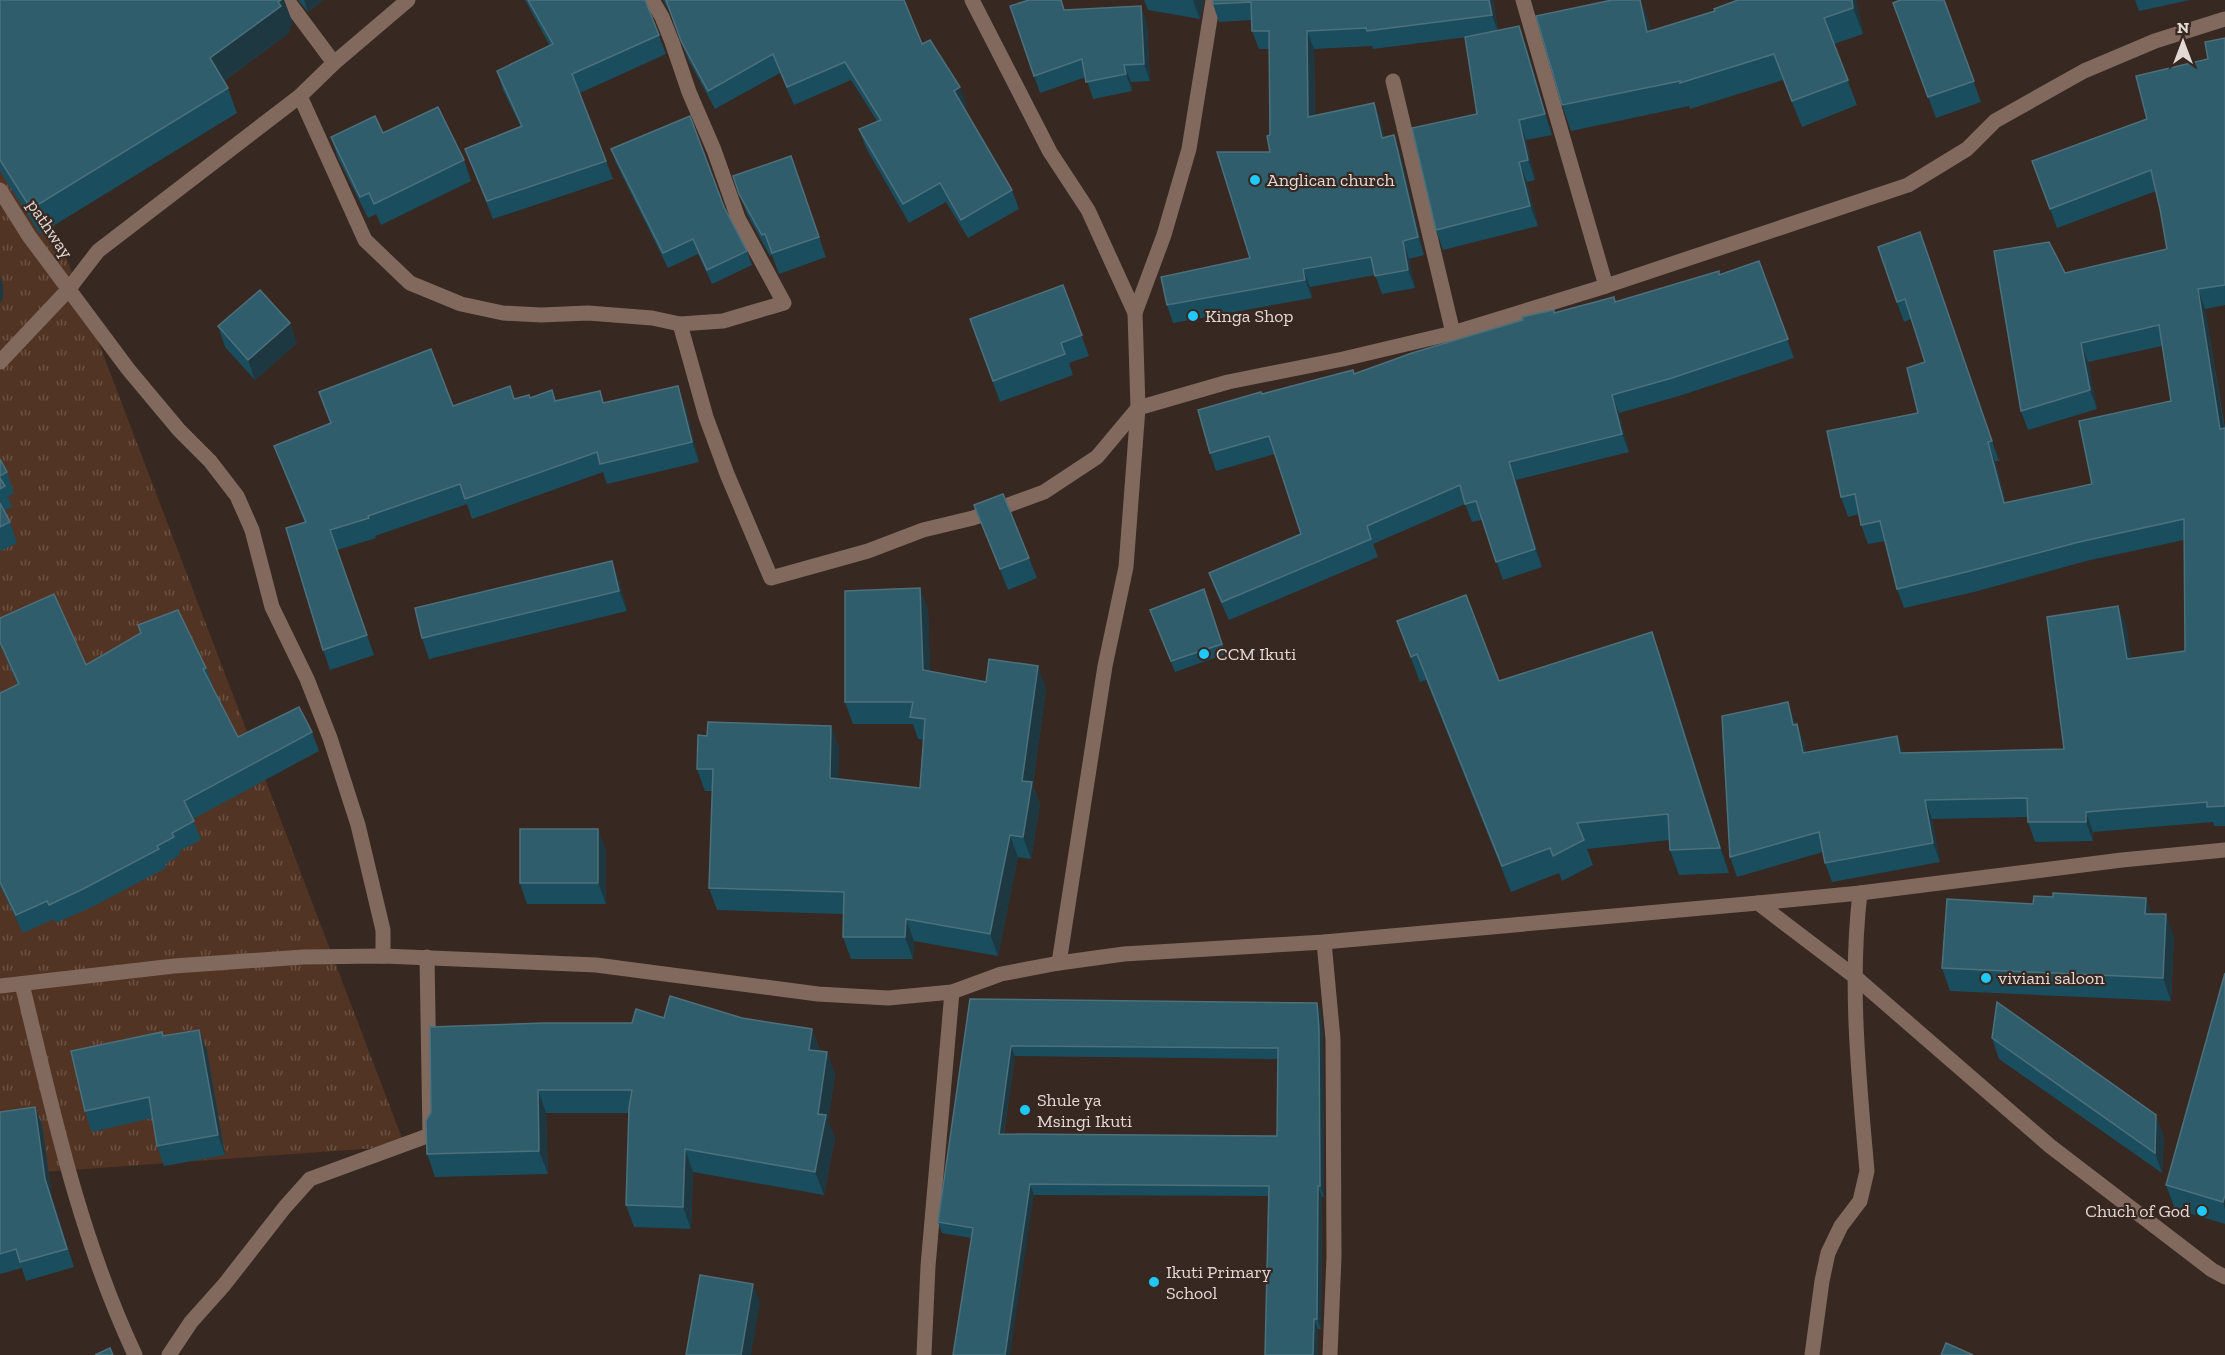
<svg xmlns="http://www.w3.org/2000/svg" width="2225" height="1355" viewBox="0 0 2225 1355" font-family="'Zilla Slab',serif">
<style>
.park{fill:url(#park-tufts)}
.lines{fill:none;stroke-linecap:round;stroke-linejoin:round}
.minor{stroke:#81695d;stroke-width:15}
.wall{fill:#1a4e5f;fill-rule:evenodd}
.shaded-wall{fill:#1d3841}
.building{fill:#305d6c;stroke:#4c707c;stroke-width:1.5;fill-rule:evenodd}
.poi-dot{fill:#1fc9fd;stroke:#372821;stroke-width:2}
.labels{text-anchor:middle;stroke-width:4.5;stroke-linejoin:round;paint-order:stroke}
.poi-label{font-size:18px;fill:#e4dad5;stroke:#372821;text-anchor:start}
.street-label{font-size:18px;fill:#e4dad5;stroke:#372821}
</style>
<defs>
<pattern id="park-tufts" width="24" height="20" patternUnits="userSpaceOnUse" patternTransform="scale(1.5)"><rect width="24" height="20" fill="#523424"/><path d="M3 7l-1-3M5 7V3M7 7l1-3M15 17l-1-3M17 17v-4M19 17l1-3" fill="none" stroke="#6b5143"/></pattern>
</defs>
<rect width="100%" height="100%" fill="#372821"/>
<path class="park" d="M0 84 405 1146 0 1175Z"/>
<g class="lines">
<g class="minor">
<path d="M287 0 334 63"/>
<path d="M972 0 1050 152 1088 210 1135 313 1138 408 1126 567 1105 666 1059 963"/>
<path d="M1523 0 1606 286"/>
<path d="M1393 81 1453 333"/>
<path d="M300 96 365 240 410 283 461 304 503 313 541 315 588 313 652 318 680 324 723 321 784 303 738 218 714 150 689 92 672 42 662 17 652 0"/>
<path d="M0 190 29 236 128 369 179 430 210 461 237 496 252 530 272 607 307 679 330 738 358 825 383 930V956"/>
<path d="M1135 313 1164 235 1189 149 1213 0"/>
<path d="M680 324 706 417 727 474 771 578 868 551 923 530 973 518 1044 492 1097 457 1138 408 1228 382 1343 359 1453 333 1606 286 1908 185 1967 149 1995 121 2084 71 2155 41 2225 19"/>
<path d="M0 362 68 290 98 251 300 96 334 63 408 0"/>
<path d="M1758 903 1854 976 2050 1146 2212 1270 2225 1277"/>
<path d="M1324 942 1333 1039 1334 1257 1330 1355"/>
<path d="M22 984C53 1112 79 1235 135 1355"/>
<path d="M0 986 174 966 303 957 383 956 596 965 818 994 888 998 952 992 1001 974 1059 963 1124 954 1324 942 1758 903 1860 893 2122 860 2225 850"/>
<path d="M169 1355 191 1322 224 1285 285 1207 310 1179 430 1135 427 957"/>
<path d="M924 1355 928 1266 952 992"/>
<path d="M1812 1355 1822 1281 1828 1253 1841 1226 1860 1201 1867 1171C1859 1079 1849 985 1860 893"/>
</g>
</g>
<g class="wall">
<path d="M0 0H284L293 24 289 27 290 32 224 81 228 88 237 113 40 234 0 171Z"/>
<path d="M298 0H323L308 12Z"/>
<path d="M525 0H645L666 54 580 93 613 179 493 219 465 149 521 127 503 90 497 71 550 46Z"/>
<path d="M663 0H904L922 44 967 106 964 108 1012 190 1019 209 968 238 946 202 909 223 866 148 859 129 877 121 851 80 794 105 780 73 715 109 688 59 670 12Z"/>
<path d="M1144 0H1204L1200 19 1148 10Z"/>
<path d="M1213 0H1493L1498 30 1519 26 1526 46 1552 135 1526 140 1535 180 1527 182 1538 226 1443 250 1436 230 1477 114 1467 37 1373 49 1372 46 1314 49 1315 116 1374 103 1381 121 1384 137 1394 135 1400 153 1424 255 1409 259 1415 288 1382 294 1375 275 1310 287 1312 298 1173 323 1167 305 1250 258 1270 152 1269 49H1259L1252 31V20L1219 22 1213 4Z"/>
<path d="M1856 0 1863 34 1834 44 1857 105 1802 127 1783 80 1690 109 1689 106 1571 131 1562 105 1648 20 1651 31 1715 11Z"/>
<path d="M1944 0 1981 102 1936 118 1893 3Z"/>
<path d="M2135 0H2190L2139 11Z"/>
<path d="M1010 6 1065 10 1147 23 1150 81 1131 82 1132 91 1093 99 1086 77 1040 93Z"/>
<path d="M2225 38V305L2205 309 2225 428V826H2214L2213 822 2093 832V841L2035 842 2028 822 2027 817 1932 819 1940 862 1832 882 1825 863 1823 852 1737 877 1730 857 1795 722 1804 743 1806 752 1897 736 1903 753 2064 749 2126 625 2131 658 2185 651 2184 540 2086 561 1974 592 1904 608 1897 589 1885 541 1868 544 1861 525 1859 514 1848 517 1841 497 1918 413 1925 362 1911 319 1904 322 1878 247 1927 252 1999 461H1995L2006 503 2092 484 2171 401 2162 346 2088 362 2097 409 2028 430 2021 411 2065 273 2167 249 2160 209 2156 191 2057 228 2032 161 2147 119 2208 59Z"/>
<path d="M331 137 464 160 471 181 381 225 376 214 368 218 338 158Z"/>
<path d="M611 149 724 207 747 251 752 265 712 284 698 254 668 268 616 163Z"/>
<path d="M791 156 826 257 779 274 772 255 770 256 747 214 733 176Z"/>
<path d="M1759 261 1794 358 1679 396 1619 413 1629 452 1516 480 1542 567 1503 580 1482 520 1472 522 1465 504 1373 544 1378 557 1229 620 1216 592 1209 573 1301 534 1275 454 1216 471 1210 453 1262 394 1355 374 1555 313 1616 302 1720 275Z"/>
<path d="M1063 285 1089 356 1069 363 1073 375 1000 402 970 319Z"/>
<path d="M218 326 297 343 255 380 225 347Z"/>
<path d="M552 390 556 401 600 391 604 403 685 406 699 462 607 484 603 472 472 519 467 504 375 536 376 538 337 550 374 655 330 670 323 650 305 523 274 446 331 423 453 406 530 398Z"/>
<path d="M0 459 7 472 14 493 8 496 12 507 4 511 10 522 17 543 0 551Z"/>
<path d="M974 505 1029 558 1037 578 1008 590Z"/>
<path d="M619 581 627 611 429 659 422 638Z"/>
<path d="M920 588 928 610 930 672 986 682 1046 688 1033 785 1040 804 1031 859 1018 857 998 956 914 941 913 959H851L843 937V914L717 910 709 888 712 791H705L697 769 707 736 831 726 839 748 838 779 920 788 924 740 918 739 913 724H853L845 702Z"/>
<path d="M1204 589 1226 654 1175 672 1150 610Z"/>
<path d="M0 618 86 665 140 633 138 625 206 668 213 686 212 687 238 737 312 732 319 751 193 819 201 840 179 851 180 855 165 864 166 868 90 908 55 923 54 919 23 933 0 886V693L18 685 0 645Z"/>
<path d="M1397 621 1499 681 1652 632 1661 657 1729 873 1679 875 1670 850 1669 840 1587 849 1593 865 1562 881 1559 873 1511 892 1426 680 1420 682Z"/>
<path d="M606 849V904H527L520 883Z"/>
<path d="M2146 898 2151 914 2174 937 2171 1001 1950 991 1942 968 2033 904Z"/>
<path d="M2225 973V1224L2175 1209 2166 1185Z"/>
<path d="M970 999 1317 1003 1321 1013 1323 1039 1324 1197H1322L1321 1329H1318V1355H1265L1269 1196 1034 1195 971 1238 942 1233 938 1222ZM1015 1056 1278 1059 1277 1136 1004 1134Z"/>
<path d="M664 1018H742L812 1029 820 1051 827 1052 835 1075 828 1121 835 1138 824 1195 693 1172 691 1229 634 1227 626 1205 629 1113H546L548 1174 435 1177 427 1154 632 1023Z"/>
<path d="M162 1032 164 1036 207 1051 225 1155 164 1166 157 1146 152 1118 92 1132 85 1111Z"/>
<path d="M1992 1038 2164 1136 2162 1173 1999 1059Z"/>
<path d="M35 1107 42 1125 52 1197 74 1267 26 1281 22 1268 0 1274V1112Z"/>
</g>
<g class="shaded-wall">
<path d="M277 0H284L293 24 289 27 290 32 219 84 210 58Z"/>
<path d="M304 0H323L308 12Z"/>
<path d="M1194 0H1204L1200 19 1193 1Z"/>
<path d="M1489 0H1493L1498 32 1492 15Z"/>
<path d="M1640 0H1641L1648 20 1657 57 1647 32Z"/>
<path d="M1852 0H1856L1863 34 1853 8Z"/>
<path d="M1141 6 1147 23 1150 81 1144 64Z"/>
<path d="M1519 26 1526 46 1552 135 1545 114Z"/>
<path d="M1307 31 1314 49 1315 135 1308 117Z"/>
<path d="M1124 65 1131 82 1132 91 1126 74Z"/>
<path d="M960 87 967 106 961 110 954 91Z"/>
<path d="M1374 103 1381 121 1388 156 1382 138Z"/>
<path d="M1519 120 1526 140 1535 180 1528 160Z"/>
<path d="M1394 135 1400 153 1424 255 1418 237Z"/>
<path d="M1519 162 1527 182 1538 226 1530 206Z"/>
<path d="M1403 241 1409 259 1415 288 1408 270Z"/>
<path d="M1303 269 1310 287 1312 298 1305 280Z"/>
<path d="M0 276 3 286V299L0 302Z"/>
<path d="M2198 289 2205 309 2225 433 2220 429Z"/>
<path d="M290 323 297 343 255 380 248 360Z"/>
<path d="M2081 343 2088 362 2097 409 2090 390Z"/>
<path d="M678 386 685 406 699 462 692 442Z"/>
<path d="M1612 395 1619 413 1629 452 1622 434Z"/>
<path d="M1988 442 1995 461 2011 523 2004 503Z"/>
<path d="M1509 462 1516 480 1542 567 1535 549Z"/>
<path d="M612 561 619 581 627 611 619 591Z"/>
<path d="M920 588 928 610 931 692 923 670Z"/>
<path d="M2118 606 2126 625 2134 678 2127 659Z"/>
<path d="M1652 632 1661 657 1729 873 1720 848Z"/>
<path d="M1038 666 1046 688 1033 785 1040 804 1031 859 1023 837 1022 781Z"/>
<path d="M1788 702 1795 722 1800 744 1793 725Z"/>
<path d="M1797 724 1804 743 1810 772 1803 753Z"/>
<path d="M831 726 839 748 838 800 830 778Z"/>
<path d="M1897 736 1904 755 1900 753Z"/>
<path d="M1925 800 1932 819 1940 862 1933 843Z"/>
<path d="M2086 812 2093 832V841L2086 822Z"/>
<path d="M598 829 606 849V904L598 883Z"/>
<path d="M1010 835 1018 857 998 956 990 934Z"/>
<path d="M2146 898 2154 921 2145 914Z"/>
<path d="M2166 914 2174 937 2171 1001 2163 978Z"/>
<path d="M906 919 914 941 913 959 905 937Z"/>
<path d="M1317 1003 1321 1013 1323 1039 1324 1197 1320 1186Z"/>
<path d="M812 1029 820 1052 809 1050Z"/>
<path d="M199 1030 207 1051 225 1155 218 1135Z"/>
<path d="M1011 1046 1015 1056 1002 1145 999 1134Z"/>
<path d="M827 1052 835 1075 828 1121 835 1138 824 1195 815 1172 818 1114Z"/>
<path d="M538 1090 546 1113 548 1174 539 1151Z"/>
<path d="M35 1107 42 1125 52 1197 74 1267 45 1179Z"/>
<path d="M2156 1115 2164 1136 2162 1173 2155 1153Z"/>
<path d="M685 1149 693 1172 691 1229 683 1207Z"/>
<path d="M1030 1184 1034 1195 1010 1355H1005Z"/>
<path d="M1318 1186 1322 1197 1321 1329 1317 1319Z"/>
<path d="M2225 1195V1209L2223 1202Z"/>
<path d="M753 1284 760 1303 751 1355H741Z"/>
<path d="M1314 1319 1318 1329V1355H1313Z"/>
</g>
<g class="building">
<path d="M0 0H281L278 2 281 6 210 58 228 88 31 209 0 160Z"/>
<path d="M528 0H645L659 35 572 74 606 161 487 201 465 149 522 126 497 71 553 44Z"/>
<path d="M666 0H904L922 44 930 40 960 87 954 91 1012 190 961 220 940 183 903 204 859 129 881 120 845 62 787 87 773 54 708 91 681 41Z"/>
<path d="M1029 0H1061L1064 10 1141 6 1144 64 1124 65 1126 74 1086 82 1082 59 1034 76 1010 6Z"/>
<path d="M1213 0H1489L1492 15 1367 31 1366 28 1307 31 1308 117 1374 103 1382 138 1394 135 1418 237 1403 241 1408 270 1375 276 1371 257 1303 269 1305 280 1167 305 1161 277 1250 258 1217 152H1270L1267 136 1270 135 1269 31H1252L1251 2 1213 4Z"/>
<path d="M1612 0H1640L1647 32 1715 11 1714 9 1738 0H1852L1853 8 1824 18 1848 80 1792 101 1774 54 1680 83V81L1562 105 1536 16Z"/>
<path d="M1900 0H1944L1974 81 1928 97 1893 3Z"/>
<path d="M1519 26 1545 114 1519 120 1528 160 1519 162 1530 206 1436 230 1412 128 1477 114 1465 37Z"/>
<path d="M2225 38V285L2198 289 2220 429 2225 428V806L2207 807V802L2086 812V822H2028L2027 798 1925 800 1933 843 1825 863 1819 832 1730 857 1722 716 1788 702 1793 725 1797 724 1803 753 1897 736 1900 753 2064 749 2047 617 2118 606 2127 659 2185 651 2184 519 2079 542 1966 572 1897 589 1880 521 1861 525 1855 494 1841 497 1827 431 1918 413 1907 368 1925 362 1905 299 1897 302 1878 247 1920 232 1992 441 1988 442 2004 503 2092 484 2079 421 2171 401 2159 325 2081 343 2090 390 2021 411 1994 251 2049 242 2065 273 2167 249 2160 209 2151 170 2050 209 2032 161 2147 119 2136 76 2208 59 2205 42Z"/>
<path d="M438 107 464 160 374 204 369 193 360 197 331 137 375 116 383 133Z"/>
<path d="M690 116 724 207 747 251 707 270 693 239 663 253 611 149Z"/>
<path d="M791 156 819 237 772 253 765 234 762 235 739 194 733 176Z"/>
<path d="M1759 261 1788 339 1672 378 1612 395 1622 434 1509 462 1535 549 1496 562 1476 501 1465 504 1460 485 1367 526 1371 539 1222 602 1209 573 1301 534 1269 436 1210 453 1198 410 1261 392 1262 394 1353 370 1354 374 1412 353 1523 320 1522 317 1554 310V313L1614 297 1615 302 1719 271V275Z"/>
<path d="M1063 285 1082 335 1061 343 1065 354 993 381 970 319Z"/>
<path d="M260 290 290 323 248 360 218 326Z"/>
<path d="M431 349 453 406 510 386 514 399 529 395 530 398 552 390 555 401 600 391 603 403 678 386 692 442 600 464 597 452 465 499 460 484 368 516 369 518 330 530 367 635 323 650 286 528 306 522 274 446 331 423 319 392Z"/>
<path d="M0 459 7 472 0 476Z"/>
<path d="M0 478 5 486 0 489Z"/>
<path d="M1003 494 1029 558 1000 569 974 505Z"/>
<path d="M0 503 10 522 0 527Z"/>
<path d="M612 561 619 591 422 638 415 608Z"/>
<path d="M920 588 923 670 986 682 989 659 1038 666 1022 781 1032 782 1023 837 1010 835 990 934 906 919 905 937H843L844 892 709 888 713 769H697L698 735 707 736 708 722 831 726 830 778 920 788 925 719 910 717 913 702H845V591Z"/>
<path d="M1204 589 1222 644 1171 661 1150 610Z"/>
<path d="M54 594 86 665 141 633 138 625 178 610 206 668 203 669 238 737 299 707 312 732 184 801 194 821 172 833 174 837 157 846 159 849 83 889 49 905 47 901 16 915 0 882V693L19 684 0 642V618Z"/>
<path d="M1466 595 1499 681 1652 632 1720 848 1670 850 1668 814 1577 823 1584 840 1553 856 1550 848 1502 866 1417 654 1411 657 1397 621Z"/>
<rect x="520" y="829" width="78" height="54"/>
<path d="M2053 893 2146 898 2145 914H2166L2163 978 1942 968 1947 899 2033 904 2034 896 2053 897Z"/>
<path d="M2225 973V1195L2223 1202 2166 1185Z"/>
<path d="M670 996 742 1018 812 1029 809 1050 827 1052 818 1114 826 1115 815 1172 685 1149 683 1207 626 1205 629 1108 632 1090H538L539 1151 427 1154 426 1121 431 1112 430 1027 544 1023H632L636 1009 664 1018Z"/>
<path d="M970 999 1317 1003 1319 1029 1320 1186H1318L1317 1319H1314L1313 1355H1265L1269 1186 1030 1184 1005 1355H953L973 1228 938 1222ZM1011 1046 1278 1048 1277 1136 999 1134Z"/>
<path d="M1997 1002 2156 1115 2155 1153 1992 1038Z"/>
<path d="M199 1030 218 1135 157 1146 149 1097 85 1111 71 1051 162 1032 163 1036Z"/>
<path d="M35 1107 45 1179 67 1249 20 1262 16 1249 0 1254V1112Z"/>
<path d="M700 1275 753 1284 741 1355H686Z"/>
<path d="M1946 1343 1973 1355H1941Z"/>
<path d="M110 1348 113 1355H95Z"/>
</g>
<g class="poi-dot">
<circle cx="1255" cy="180" r="6"/>
<circle cx="1193" cy="316" r="6"/>
<circle cx="1204" cy="654" r="6"/>
<circle cx="1986" cy="978" r="6"/>
<circle cx="1025" cy="1110" r="6"/>
<circle cx="2202" cy="1211" r="6"/>
<circle cx="1154" cy="1282" r="6"/>
</g>
<g class="labels">
<g class="poi-label">
<text x="1267" y="186">Anglican church</text>
<text x="1205" y="322">Kinga Shop</text>
<text x="1216" y="660">CCM Ikuti</text>
<text x="1998" y="984">viviani saloon</text>
<text x="1037" y="1106">Shule ya<tspan x="1037" dy="21">Msingi Ikuti</tspan></text>
<text x="2190" y="1217" text-anchor="end">Chuch of God</text>
<text x="1166" y="1278">Ikuti Primary<tspan x="1166" dy="21">School</tspan></text>
</g>
<g class="street-label">
<text transform="translate(50 229) rotate(56)" y="6">pathway</text>
</g>
</g>
<g transform="translate(2183 42)" stroke="#372821" stroke-width="4.5" paint-order="stroke">
<path d="M0-4.5L10 22L0 15L-10 22Z" fill="#e4dad5"/>
<text y="-9" font-size="16" font-weight="bold" text-anchor="middle" fill="#e4dad5">N</text>
</g>
</svg>
